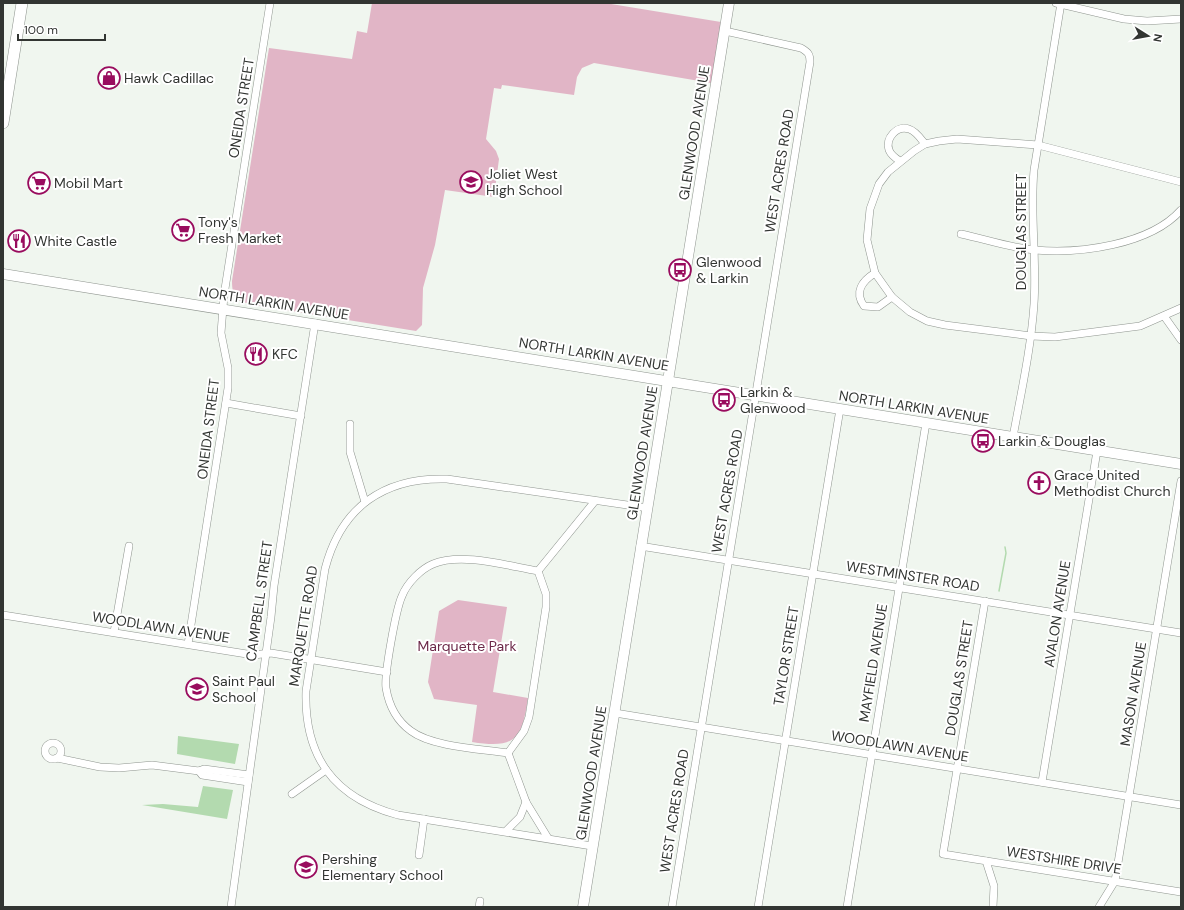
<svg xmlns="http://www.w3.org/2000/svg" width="1184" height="910" viewBox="0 0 1184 910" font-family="'DM Sans',sans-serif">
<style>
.green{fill:#e1b5c6}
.water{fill:#b3daaf}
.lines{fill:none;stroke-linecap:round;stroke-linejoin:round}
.stream{stroke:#b3daaf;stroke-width:1.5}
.street-casing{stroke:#8f958f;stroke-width:8}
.secondary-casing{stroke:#8f958f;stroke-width:11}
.primary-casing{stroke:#8f958f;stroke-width:12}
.street{stroke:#fff;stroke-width:7}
.secondary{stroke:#fff;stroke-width:10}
.primary{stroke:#fff;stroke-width:11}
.labels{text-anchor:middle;stroke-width:4;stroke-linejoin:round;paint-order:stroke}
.poi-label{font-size:14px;fill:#323532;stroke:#fff;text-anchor:start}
.street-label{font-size:14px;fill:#323532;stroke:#fff}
.park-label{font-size:14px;fill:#6c2949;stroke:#fff}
</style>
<rect width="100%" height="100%" fill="#f0f6ef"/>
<g class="green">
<path d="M372 3H605L721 22 711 83 594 63 582 68 577 77 574 95 502 85 501 89 494 88 486 139 496 151 499 159 494 197 445 190 435 245 423 288 422 325 416 331 255 305C238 301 232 300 232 281L269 48 352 59 357 31 367 33Z"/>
<path d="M458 600 507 607 493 692 528 698C522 739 516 749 472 742L477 705 434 699 428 682 439 611Z"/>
</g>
<g class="water">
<path d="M178 736 239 744 235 764 177 754Z"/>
<path d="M203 786 233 790 227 819 142 805 163 804 198 807Z"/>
</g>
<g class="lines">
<path class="stream" d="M999 591 1006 553 1005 547"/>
<g class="street-casing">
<g id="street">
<path d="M1056 3 1124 19 1147 21 1181 19"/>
<path d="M900 161C895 158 891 155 889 150 885 138 897 125 909 129 916 131 921 139 925 144"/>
<path d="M1181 182 1038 145 957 139 939 141 925 144 914 151 888 172 879 184 870 209 867 240 875 273 892 297 910 312 927 321 945 325 1031 336 1055 337 1140 326 1181 308"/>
<path d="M961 234C985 239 1010 248 1035 250 1079 254 1150 245 1181 210"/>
<path d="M875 273C862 281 854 292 864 306L878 307 892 297"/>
<path d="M1164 316 1181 340"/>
<path d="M226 403 301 416"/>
<path d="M350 424V452L365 502"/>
<path d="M1013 437C1021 393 1031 349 1034 304 1037 260 1030 215 1034 170L1061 3"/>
<path d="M640 546 1181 633"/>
<path d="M538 571 595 501"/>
<path d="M985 601 943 854 1181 892"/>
<path d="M3 615 253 655 271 653 387 672"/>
<path d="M114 632 129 546"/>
<path d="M188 644 228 388V368L221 333 224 295 270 3"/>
<path d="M615 713 1181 805"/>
<circle cx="53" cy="751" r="8"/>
<path d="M508 753C482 749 432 747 411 731 397 721 389 706 386 688 384 675 396 609 402 596 407 583 421 569 433 564 462 552 508 566 538 571"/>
<path d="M508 753 524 731 529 717 546 607V594L538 571"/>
<path d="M508 753 526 802 548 838"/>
<path d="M57 758 100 767 119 768 152 765 199 771 204 769 249 775"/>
<path d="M199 771 202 775 248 782"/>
<path d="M1042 782 1097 451"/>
<path d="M292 794 326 770"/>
<path d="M506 831 520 817 526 802"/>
<path d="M592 846 398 815C334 798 304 757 306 691L325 569C341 507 384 477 447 479L648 508"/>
<path d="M419 855 424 819"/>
<path d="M986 861 994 886 993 907"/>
<path d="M231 907 271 617 274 586 315 323"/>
<path d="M479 907 480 901"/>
<path d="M672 907 810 62C810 54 808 52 801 48L725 31"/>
<path d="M758 907 840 409"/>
<path d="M847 907 926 423"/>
<path d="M1099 907 1115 881 1181 481"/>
</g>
</g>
<g class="secondary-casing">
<g id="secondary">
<path d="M3 274 1181 464"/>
<path d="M583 907 729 3"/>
</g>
</g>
<g class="primary-casing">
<path id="primary" d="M3 123 22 3"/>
</g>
<use href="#street" class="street"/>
<use href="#secondary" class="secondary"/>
<use href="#primary" class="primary"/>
</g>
<defs>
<g id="shop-ring" transform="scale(1.15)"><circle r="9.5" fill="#fff" stroke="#990c5e" stroke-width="1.5"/><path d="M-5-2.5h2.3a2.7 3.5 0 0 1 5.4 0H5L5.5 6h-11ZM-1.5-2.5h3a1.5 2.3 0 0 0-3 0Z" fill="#990c5e"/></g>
<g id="school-ring" transform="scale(1.15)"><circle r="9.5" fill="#fff" stroke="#990c5e" stroke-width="1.5"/><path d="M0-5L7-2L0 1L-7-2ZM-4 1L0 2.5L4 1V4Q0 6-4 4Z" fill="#990c5e"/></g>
<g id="supermarket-ring" transform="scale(1.15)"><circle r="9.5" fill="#fff" stroke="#990c5e" stroke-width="1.5"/><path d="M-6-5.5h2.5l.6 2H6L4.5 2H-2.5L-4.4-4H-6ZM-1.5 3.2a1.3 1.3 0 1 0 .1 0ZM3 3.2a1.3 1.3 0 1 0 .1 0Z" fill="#990c5e"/></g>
<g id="restaurant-ring" transform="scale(1.15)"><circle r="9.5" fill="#fff" stroke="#990c5e" stroke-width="1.5"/><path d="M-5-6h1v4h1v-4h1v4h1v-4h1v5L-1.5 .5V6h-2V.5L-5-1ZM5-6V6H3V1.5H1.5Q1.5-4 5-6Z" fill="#990c5e"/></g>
<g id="bus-ring" transform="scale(1.15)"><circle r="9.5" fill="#fff" stroke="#990c5e" stroke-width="1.5"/><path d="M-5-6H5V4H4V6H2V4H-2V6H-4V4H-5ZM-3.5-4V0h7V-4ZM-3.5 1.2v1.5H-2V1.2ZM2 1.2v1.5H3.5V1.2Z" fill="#990c5e"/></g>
<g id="church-ring" transform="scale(1.15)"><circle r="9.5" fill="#fff" stroke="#990c5e" stroke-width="1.5"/><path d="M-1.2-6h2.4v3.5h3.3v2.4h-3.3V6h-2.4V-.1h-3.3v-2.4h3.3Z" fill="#990c5e"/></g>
</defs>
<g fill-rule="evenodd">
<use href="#shop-ring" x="109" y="78"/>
<use href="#school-ring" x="471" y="182"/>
<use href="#supermarket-ring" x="39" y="183"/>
<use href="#supermarket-ring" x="183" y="230"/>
<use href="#restaurant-ring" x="19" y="241"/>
<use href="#bus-ring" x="680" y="270"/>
<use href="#restaurant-ring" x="256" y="354"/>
<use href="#bus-ring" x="724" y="400"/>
<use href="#bus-ring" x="983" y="441"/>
<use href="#church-ring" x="1039" y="483"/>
<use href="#school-ring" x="197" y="689"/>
<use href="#school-ring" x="306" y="867"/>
</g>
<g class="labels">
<g class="poi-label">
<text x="124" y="83">Hawk Cadillac</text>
<text x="486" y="179">Joliet West<tspan x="486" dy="16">High School</tspan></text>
<text x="54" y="188">Mobil Mart</text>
<text x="198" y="227">Tony's<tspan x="198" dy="16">Fresh Market</tspan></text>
<text x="34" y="246">White Castle</text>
<text x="696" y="267">Glenwood<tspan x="696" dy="16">&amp; Larkin</tspan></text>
<text x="272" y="359">KFC</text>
<text x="740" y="397">Larkin &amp;<tspan x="740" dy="16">Glenwood</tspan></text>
<text x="998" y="446">Larkin &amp; Douglas</text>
<text x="1054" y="480">Grace United<tspan x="1054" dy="16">Methodist Church</tspan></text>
<text x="212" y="686">Saint Paul<tspan x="212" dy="16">School</tspan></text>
<text x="322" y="864">Pershing<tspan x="322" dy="16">Elementary School</tspan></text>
</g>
<g class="street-label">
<text transform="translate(241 108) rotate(-81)" y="5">ONEIDA STREET</text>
<text transform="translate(694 133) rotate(-81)" y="5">GLENWOOD AVENUE</text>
<text transform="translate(779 171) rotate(-81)" y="5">WEST ACRES ROAD</text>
<text transform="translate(1021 232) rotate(-90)" y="5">DOUGLAS STREET</text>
<text transform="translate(274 303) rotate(9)" y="5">NORTH LARKIN AVENUE</text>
<text transform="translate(594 354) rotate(9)" y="5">NORTH LARKIN AVENUE</text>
<text transform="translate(914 407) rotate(9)" y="5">NORTH LARKIN AVENUE</text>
<text transform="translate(208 429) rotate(-83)" y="5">ONEIDA STREET</text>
<text transform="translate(642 453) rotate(-81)" y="5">GLENWOOD AVENUE</text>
<text transform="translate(727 491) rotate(-80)" y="5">WEST ACRES ROAD</text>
<text transform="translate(913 576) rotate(9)" y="5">WESTMINSTER ROAD</text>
<text transform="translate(259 601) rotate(-82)" y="5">CAMPBELL STREET</text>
<text transform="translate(1057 614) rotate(-81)" y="5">AVALON AVENUE</text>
<text transform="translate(303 626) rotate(-81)" y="5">MARQUETTE ROAD</text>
<text transform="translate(161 627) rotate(9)" y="5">WOODLAWN AVENUE</text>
<text transform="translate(786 656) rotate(-81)" y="5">TAYLOR STREET</text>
<text transform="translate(873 663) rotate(-81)" y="5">MAYFIELD AVENUE</text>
<text transform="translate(959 678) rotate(-81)" y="5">DOUGLAS STREET</text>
<text transform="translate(1133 694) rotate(-81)" y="5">MASON AVENUE</text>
<text transform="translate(900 746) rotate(9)" y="5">WOODLAWN AVENUE</text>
<text transform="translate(591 773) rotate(-81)" y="5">GLENWOOD AVENUE</text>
<text transform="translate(674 811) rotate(-81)" y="5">WEST ACRES ROAD</text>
<text transform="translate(1064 860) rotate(9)" y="5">WESTSHIRE DRIVE</text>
</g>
<g class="park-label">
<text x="467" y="651">Marquette Park</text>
</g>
</g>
<rect width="1184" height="910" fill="none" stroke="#323532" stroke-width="8"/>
<g transform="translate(1148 36) rotate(101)" stroke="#ffffff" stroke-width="3" paint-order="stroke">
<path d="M0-3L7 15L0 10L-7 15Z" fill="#323532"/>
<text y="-6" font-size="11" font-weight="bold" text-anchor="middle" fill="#323532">N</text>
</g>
<path d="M18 34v6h87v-6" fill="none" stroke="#323532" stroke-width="2"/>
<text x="24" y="34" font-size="12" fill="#323532" stroke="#ffffff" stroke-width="3" paint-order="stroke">100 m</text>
</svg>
